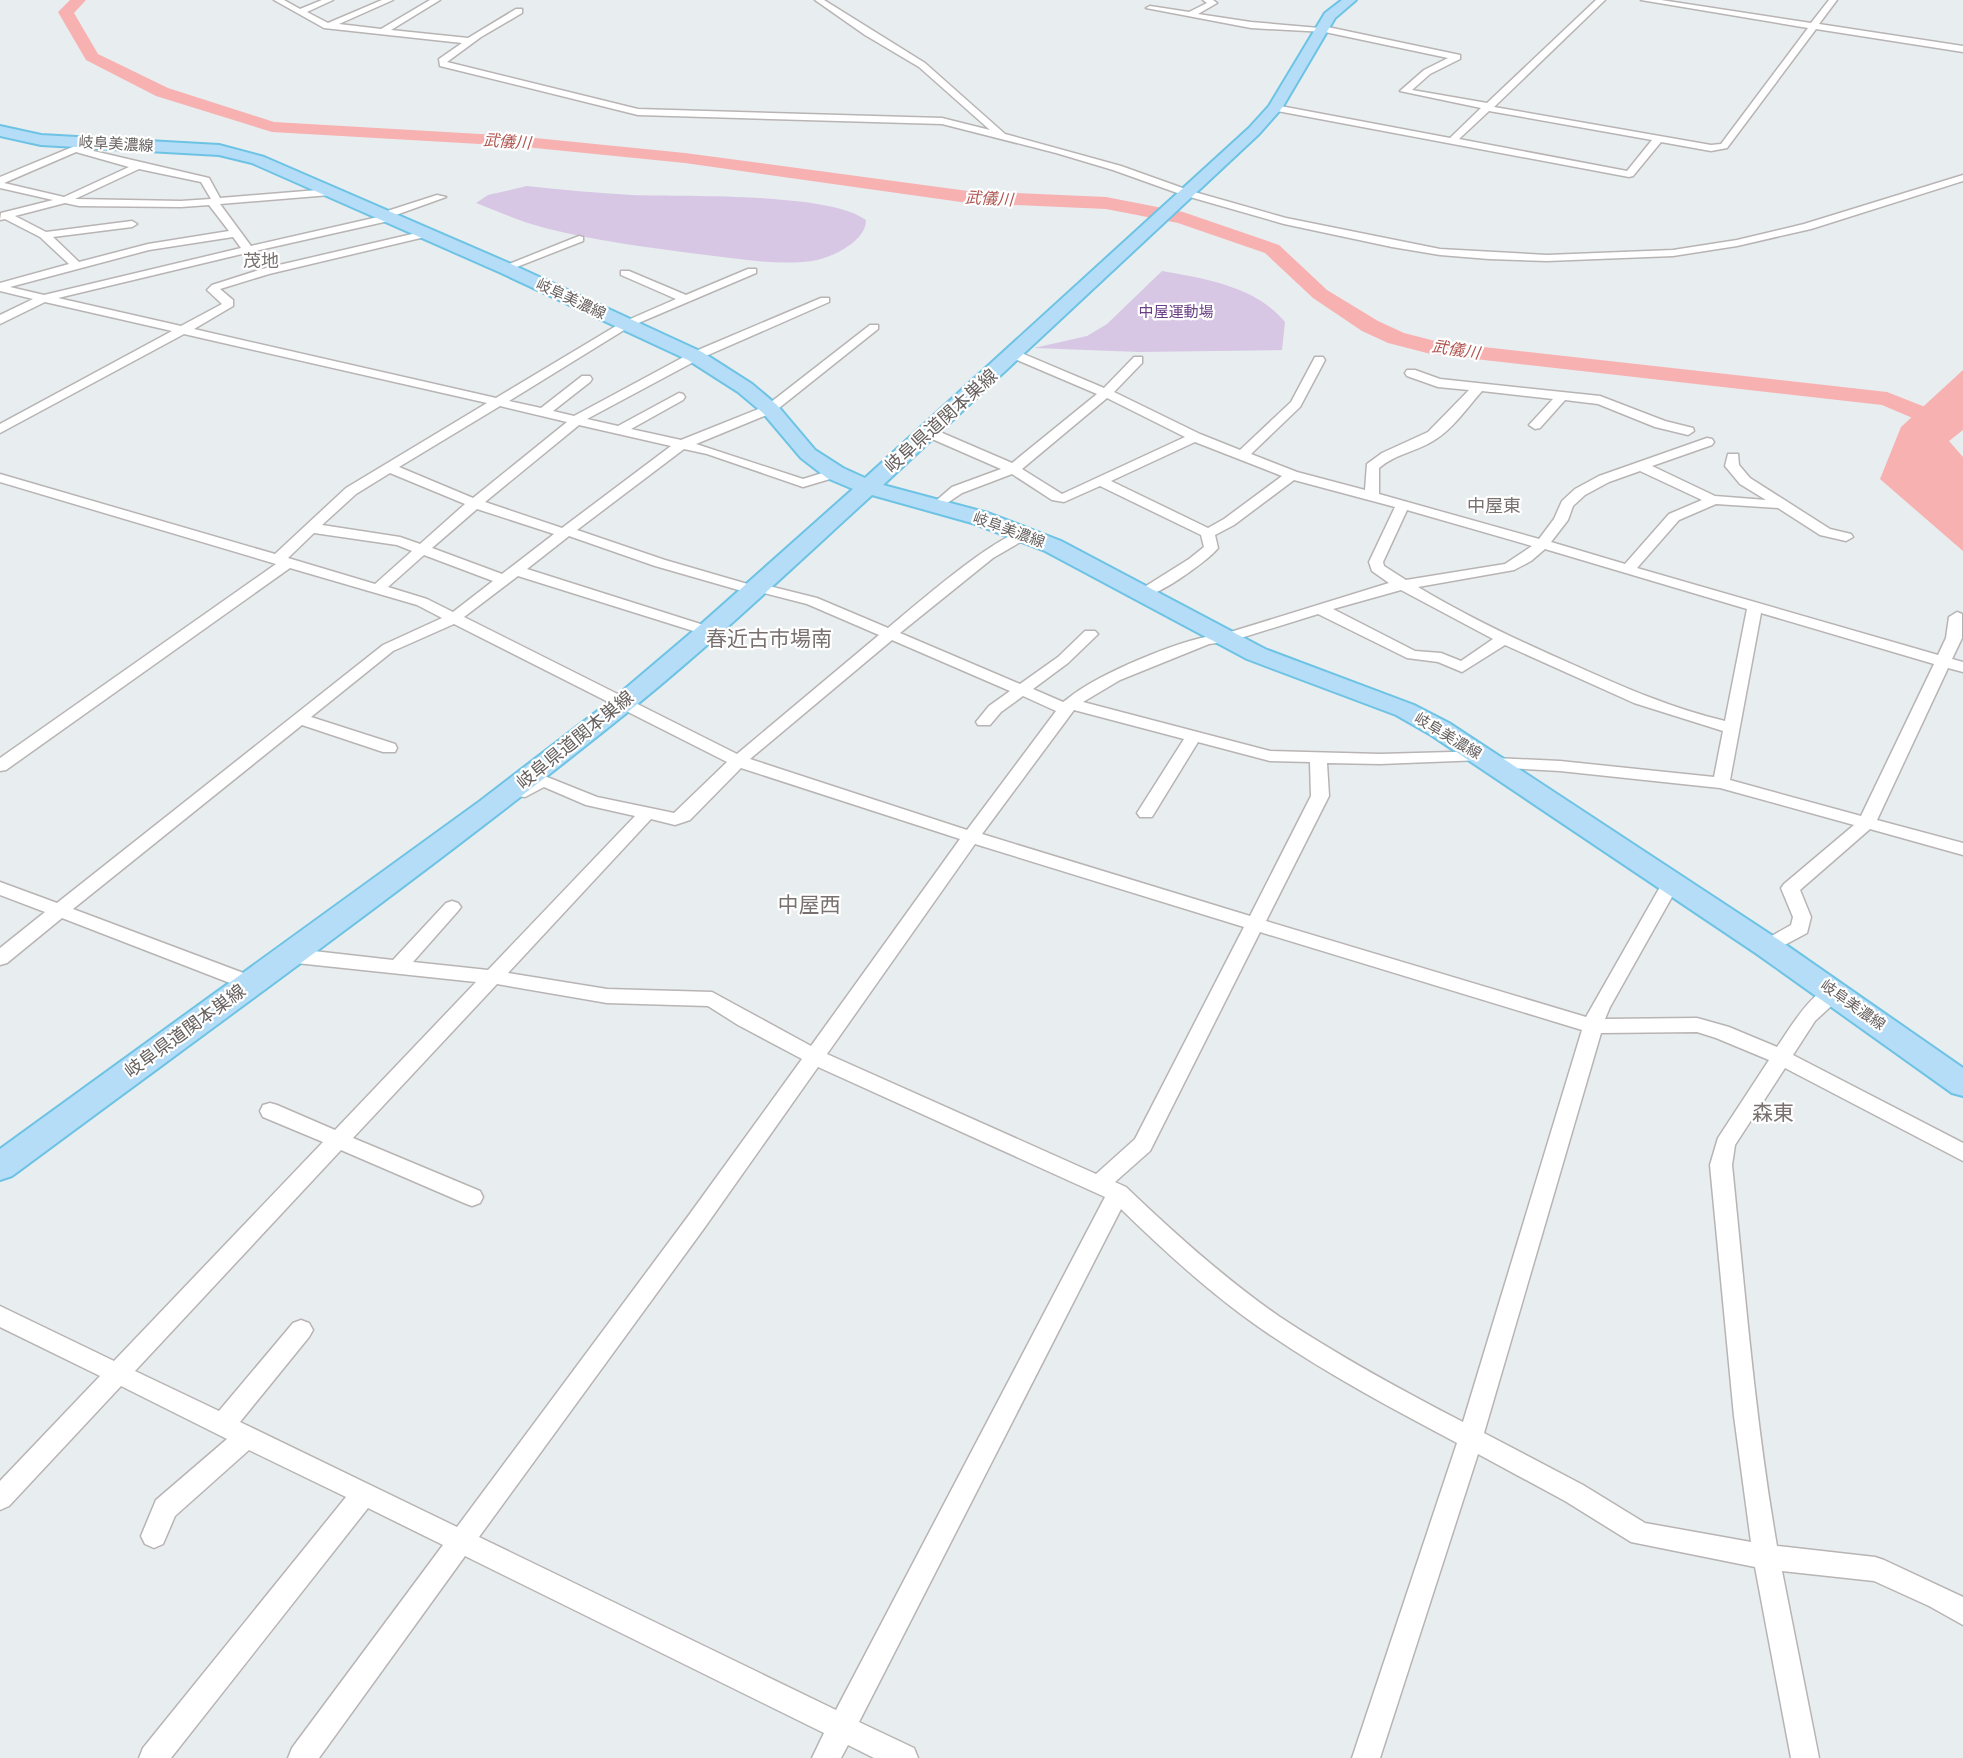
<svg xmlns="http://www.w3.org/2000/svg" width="1963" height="1758" viewBox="0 0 1963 1758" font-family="Montserrat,'Noto Sans JP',sans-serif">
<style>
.green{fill:#d7c7e4}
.water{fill:#f7b1b1}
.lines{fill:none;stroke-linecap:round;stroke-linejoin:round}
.river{fill:#f7b1b1;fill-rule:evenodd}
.minor-casing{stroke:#b8b4b3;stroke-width:3}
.primary-casing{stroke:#6dc3e4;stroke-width:4}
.minor{fill:#fff;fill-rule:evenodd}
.primary{fill:#b5ddf7;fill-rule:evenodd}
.labels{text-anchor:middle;stroke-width:4.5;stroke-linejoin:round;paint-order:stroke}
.far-street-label{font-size:15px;fill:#66605f;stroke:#fff}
.far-park-label{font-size:15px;fill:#694085;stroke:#fff}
.far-water-label{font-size:16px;font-style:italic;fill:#b15752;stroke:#fff}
.far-quarter-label{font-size:18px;fill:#787170;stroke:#fff}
.street-label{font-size:18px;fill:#66605f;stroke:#fff}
.quarter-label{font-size:21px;fill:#787170;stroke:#fff}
</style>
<rect width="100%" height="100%" fill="#e8edf0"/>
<g class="green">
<path d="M527 186C562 190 597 193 632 195 683 197 829 192 866 220 866 242 831 258 812 261 774 266 735 258 698 254 646 247 595 241 545 228 521 222 499 212 476 203L488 195Z"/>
<path d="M1162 271C1206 279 1255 286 1285 322L1282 350 1139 352 1034 348 1087 336 1107 324Z"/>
</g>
<path class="water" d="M1963 370V430L1949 441 1963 457V551L1880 479 1901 427Z"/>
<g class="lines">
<path class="river" d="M70 0H86L74 13 98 54 168 88 274 122 515 136 685 153 968 191 1106 197 1183 212 1279 245 1327 290 1378 321 1404 333 1439 342 1887 392 1938 412 1942 417 1938 422 1930 424 1922 422 1882 405 1431 354 1388 343 1362 331 1313 298 1265 253 1178 223 1106 209 968 203 685 163 515 146 272 132 156 96 86 60 58 12Z"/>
<g class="minor-casing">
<g id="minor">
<path d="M274 0H284L300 9 322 0H333L307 12 328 23 382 0H393L339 24 381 29 430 0H440L391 30 468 38 516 9H522V13L481 37 447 62 638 109 942 118 990 130 919 67 865 35 815 0H824L925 63 1005 134 1121 166 1191 191 1286 218 1440 249 1547 255 1673 250 1737 240 1804 224 1963 175V181L1811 229 1737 246 1673 256 1547 261 1489 259 1440 255 1392 247 1284 224 1183 195 1113 170 1056 153 942 124 638 115 440 66 439 59 462 43 324 28Z"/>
<path d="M1203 0H1213L1217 3 1198 14 1251 22 1319 28 1323 26 1460 55V59L1430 74 1412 90 1487 103 1596 0H1605L1494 107 1711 145 1721 144 1808 28 1641 0H1661L1811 23 1829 0H1837L1819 24 1963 46V52L1816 29 1727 148 1711 151 1661 142 1633 176 1629 177 1272 110V106L1275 105 1450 138 1481 108 1400 91 1424 70 1448 58 1325 32 1251 28 1146 8 1150 6 1189 12 1207 3ZM1489 111 1652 140 1627 171 1459 139Z"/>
<path d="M87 141 92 144 85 149 209 178 220 198 330 189 335 192 330 195 220 204 251 246 378 217V214L437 195 446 197 393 216V220L255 251 261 258 259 260H251L246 253 58 298 181 326 222 304 207 290 212 285 262 269 425 231 430 234 429 236 269 274 220 289 233 300V306L194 329 496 398 621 323 676 299 621 275V271H629L686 295 748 269H756V273L629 327 509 401 541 408 582 376H590L592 379 590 382 553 411 574 416 691 353 821 298H829V302L699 359 587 419 618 426 679 393 683 394 685 397 683 400 631 429 681 440 766 406 870 325H878V329L774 412 696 444 803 479 835 469 840 470 842 473 840 476 803 487 707 454 684 449 577 530 665 560 751 585 757 583 817 598 888 628C910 610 1006 525 1029 531L1031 534 1029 537 993 558 900 633 1020 684 1058 657 1085 631H1095L1098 634 1095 637 1068 663 1033 689 1063 702C1068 699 1073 694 1078 691 1111 669 1186 637 1224 634L1389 583 1372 571 1369 562 1395 507 1294 480 1234 525 1215 535 1218 548C1208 561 1152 601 1138 597L1136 594 1138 591 1189 559 1204 547 1201 535 1100 486 1064 502 1052 500 1012 474 962 493 937 510 930 506 952 487 1001 469 923 435 922 432 923 429H933L1012 463 1097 394 1010 357V351L1014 350 1104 388 1134 357H1142V363L1114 392 1200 434 1240 450 1291 402 1315 357H1323L1325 360 1300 407 1251 454 1297 472 1365 490 1367 464 1382 453 1428 432 1469 390 1438 387 1407 376 1405 373 1407 370H1415L1440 379 1600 396 1665 421 1693 428 1694 431 1688 435 1655 427 1598 404 1565 400 1540 428 1535 429 1529 425 1553 399 1482 391C1466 409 1453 429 1433 441 1415 452 1395 454 1379 468V494L1539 539 1554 519 1562 501 1575 489 1599 476 1707 438 1712 439 1714 442 1712 445 1652 466 1715 496 1766 500 1740 484 1725 466 1728 454H1738L1739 465 1750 478 1830 529 1851 534 1853 537 1846 541 1820 535 1778 508 1716 504 1679 520 1637 568 1938 655 1946 638 1949 617 1957 612 1962 614V638L1952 659 1963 662V672L1948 668 1877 820 1963 843V855L1870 829 1800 890 1811 917 1807 933 1768 954 1761 952 1759 947 1761 942 1791 925 1793 917 1781 888 1784 884 1854 825 1720 788 1560 771 1488 767 1486 763 1488 759 1494 758 1560 761 1714 777 1723 731 1634 703 1505 645 1462 672 1438 662 1407 658 1318 614 1231 641 1209 644 1120 680 1083 702 1270 751 1380 754 1488 751 1490 755 1488 759 1482 760 1380 764 1327 763 1329 796 1266 921 1586 1017 1660 887 1674 878 1680 880 1683 884 1673 895 1610 1007 1605 1019 1697 1018 1729 1027 1777 1047C1789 1030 1817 980 1841 987L1844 992 1841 997 1815 1021 1793 1055 1963 1143V1161L1785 1068 1735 1145 1732 1165C1745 1292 1755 1420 1777 1546L1875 1557 1884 1560 1963 1597V1625L1929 1606 1874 1581 1782 1571 1819 1758H1791L1755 1567 1631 1542 1565 1501 1478 1454 1380 1758H1352L1457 1443C1391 1408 1325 1373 1263 1330 1212 1295 1165 1252 1121 1209L859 1722 914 1748 918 1758H874L848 1745 841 1758H812L824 1733 465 1556 319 1758H288L292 1748 443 1545 368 1508 171 1758H139L143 1748 346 1497 249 1450 175 1516 163 1544 154 1548 145 1544 141 1536 156 1500 227 1439 121 1386 9 1506 0 1510V1481L100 1376 0 1327V1306L114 1361 323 1142 263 1117 260 1111 263 1105 270 1103 277 1105 335 1130 476 982 287 962 280 960 278 955 280 950 287 948 393 960 446 903 452 901 458 903 461 907 458 911 413 962 488 970 635 816 586 805 544 787 525 797 511 795 508 791 511 787 522 786 542 775 597 797 674 813 727 762 454 624 393 651 311 717 395 744 397 748 395 752H383L302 725 73 909 257 978 260 983 257 988 250 990 243 988 62 918 7 963 0 965V948L45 912 0 895V882L57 903 383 645 442 618 417 605 290 568 6 770 0 771V758L276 564 0 482V474L275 554 346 488 487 403 184 334 0 433V424L172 331 45 302 0 324V315L33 299 0 291V283L69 264 40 237 5 219 0 220 1 213 53 200 0 188V177ZM76 152 129 167 64 197 4 183ZM139 169 201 182 211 199 181 201 75 199ZM65 203 79 206 181 207 209 205 229 231 148 244 79 262 53 237 132 227 137 224 132 221 46 232 15 216ZM233 237 241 248 44 295 10 287 149 250ZM1107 398 1185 437 1062 494 1022 469ZM500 406 567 422 473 498 399 467ZM579 425 671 446 562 528 485 502ZM1195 442 1282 476 1224 519 1208 528 1111 481ZM1640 471 1702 500 1669 514 1625 564 1551 542 1568 520 1573 506 1585 495 1609 482ZM390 473 465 504 420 544 400 537 322 525 356 494ZM477 509 554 534 502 574 432 548ZM1407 510 1532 546 1505 564 1406 580 1384 566 1383 562ZM314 533 397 545 412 551 375 584 288 558ZM569 536 655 566 749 593 760 592 807 604 879 635 737 754 464 617 518 576 703 634 708 636 716 631 713 628 527 569ZM1545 549 1747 609 1725 721C1673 709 1623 687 1574 665 1521 642 1468 617 1418 587L1514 570 1531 561ZM424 555 493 581 453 612 427 599 388 587ZM1401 590 1493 639 1461 661 1441 653 1415 651 1333 609ZM1761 613 1934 664 1861 816 1730 780ZM892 640 1010 691 989 706 976 722 978 725H990L1001 712 1023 696 1056 711 967 830 750 759ZM1074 710 1184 739 1137 813 1140 817H1152L1198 742 1270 761 1310 762 1311 796 1250 916 982 834ZM741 768 960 839 811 1046 712 992 607 989 508 973 651 819 675 825 690 820ZM975 844 1244 927 1135 1139 1096 1174 827 1054ZM1260 932 1582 1030 1463 1422C1401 1390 1339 1356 1280 1317 1225 1279 1174 1233 1126 1187L1115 1182 1150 1151ZM497 984 607 1003 708 1006 738 1025 802 1059 689 1215 457 1527 240 1422 309 1337 313 1330 309 1323 301 1320 293 1323 219 1411 135 1371 341 1150 464 1203 472 1206 480 1203 483 1197 480 1191 353 1138ZM1697 1032 1716 1038 1769 1060 1718 1138 1710 1165 1734 1416 1751 1542 1645 1523 1583 1485 1484 1433 1601 1033ZM818 1067 1105 1197 836 1710 479 1537 705 1227Z"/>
<path d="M579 236 583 237V241L509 270H501L499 268Z"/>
</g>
</g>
<g class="primary-casing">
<path id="primary" d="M1342 0H1356L1335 18 1282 108 1259 134 883 485 988 513 1061 541 1265 649 1414 705 1449 723 1779 940 1963 1068V1096L1952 1093 1757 954 1431 735 1396 715 1247 659 1045 551 972 523 872 495C792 568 713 643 629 711 428 873 218 1023 12 1176L0 1180V1149L480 801 613 699 699 626 853 489 827 478 801 458 763 413 738 392 688 360 499 272 252 163 219 155 41 145 0 136V126L41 135 219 145 264 157 511 264 702 352 752 384 777 405 815 450 843 468 865 478 1249 128 1269 106 1325 13Z"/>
</g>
<use href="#minor" class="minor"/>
<use href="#primary" class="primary"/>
</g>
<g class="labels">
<g class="far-street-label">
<text transform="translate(116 144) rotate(3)" y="5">岐阜美濃線</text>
<text transform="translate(571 299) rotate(25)" y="5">岐阜美濃線</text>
<text transform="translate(1009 530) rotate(20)" y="5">岐阜美濃線</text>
<text transform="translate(1448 736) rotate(31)" y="5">岐阜美濃線</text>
<text transform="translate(1853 1005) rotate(35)" y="5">岐阜美濃線</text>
</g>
<g class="far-park-label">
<text x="1176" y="317">中屋運動場</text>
</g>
<g class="far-water-label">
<text transform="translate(507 141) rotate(4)" y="6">武儀川</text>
<text transform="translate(989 198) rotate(3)" y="6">武儀川</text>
<text transform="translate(1456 349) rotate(9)" y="6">武儀川</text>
</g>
<g class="far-quarter-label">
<text x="261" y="267">茂地</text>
<text x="1494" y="512">中屋東</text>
</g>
<g class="street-label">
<text transform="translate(941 421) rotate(-42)" y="6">岐阜県道関本巣線</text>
<text transform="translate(575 740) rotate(-39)" y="6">岐阜県道関本巣線</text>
<text transform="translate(185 1031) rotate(-36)" y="6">岐阜県道関本巣線</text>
</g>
<g class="quarter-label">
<text x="769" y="646">春近古市場南</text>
<text x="809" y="912">中屋西</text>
<text x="1773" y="1120">森東</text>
</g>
</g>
</svg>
